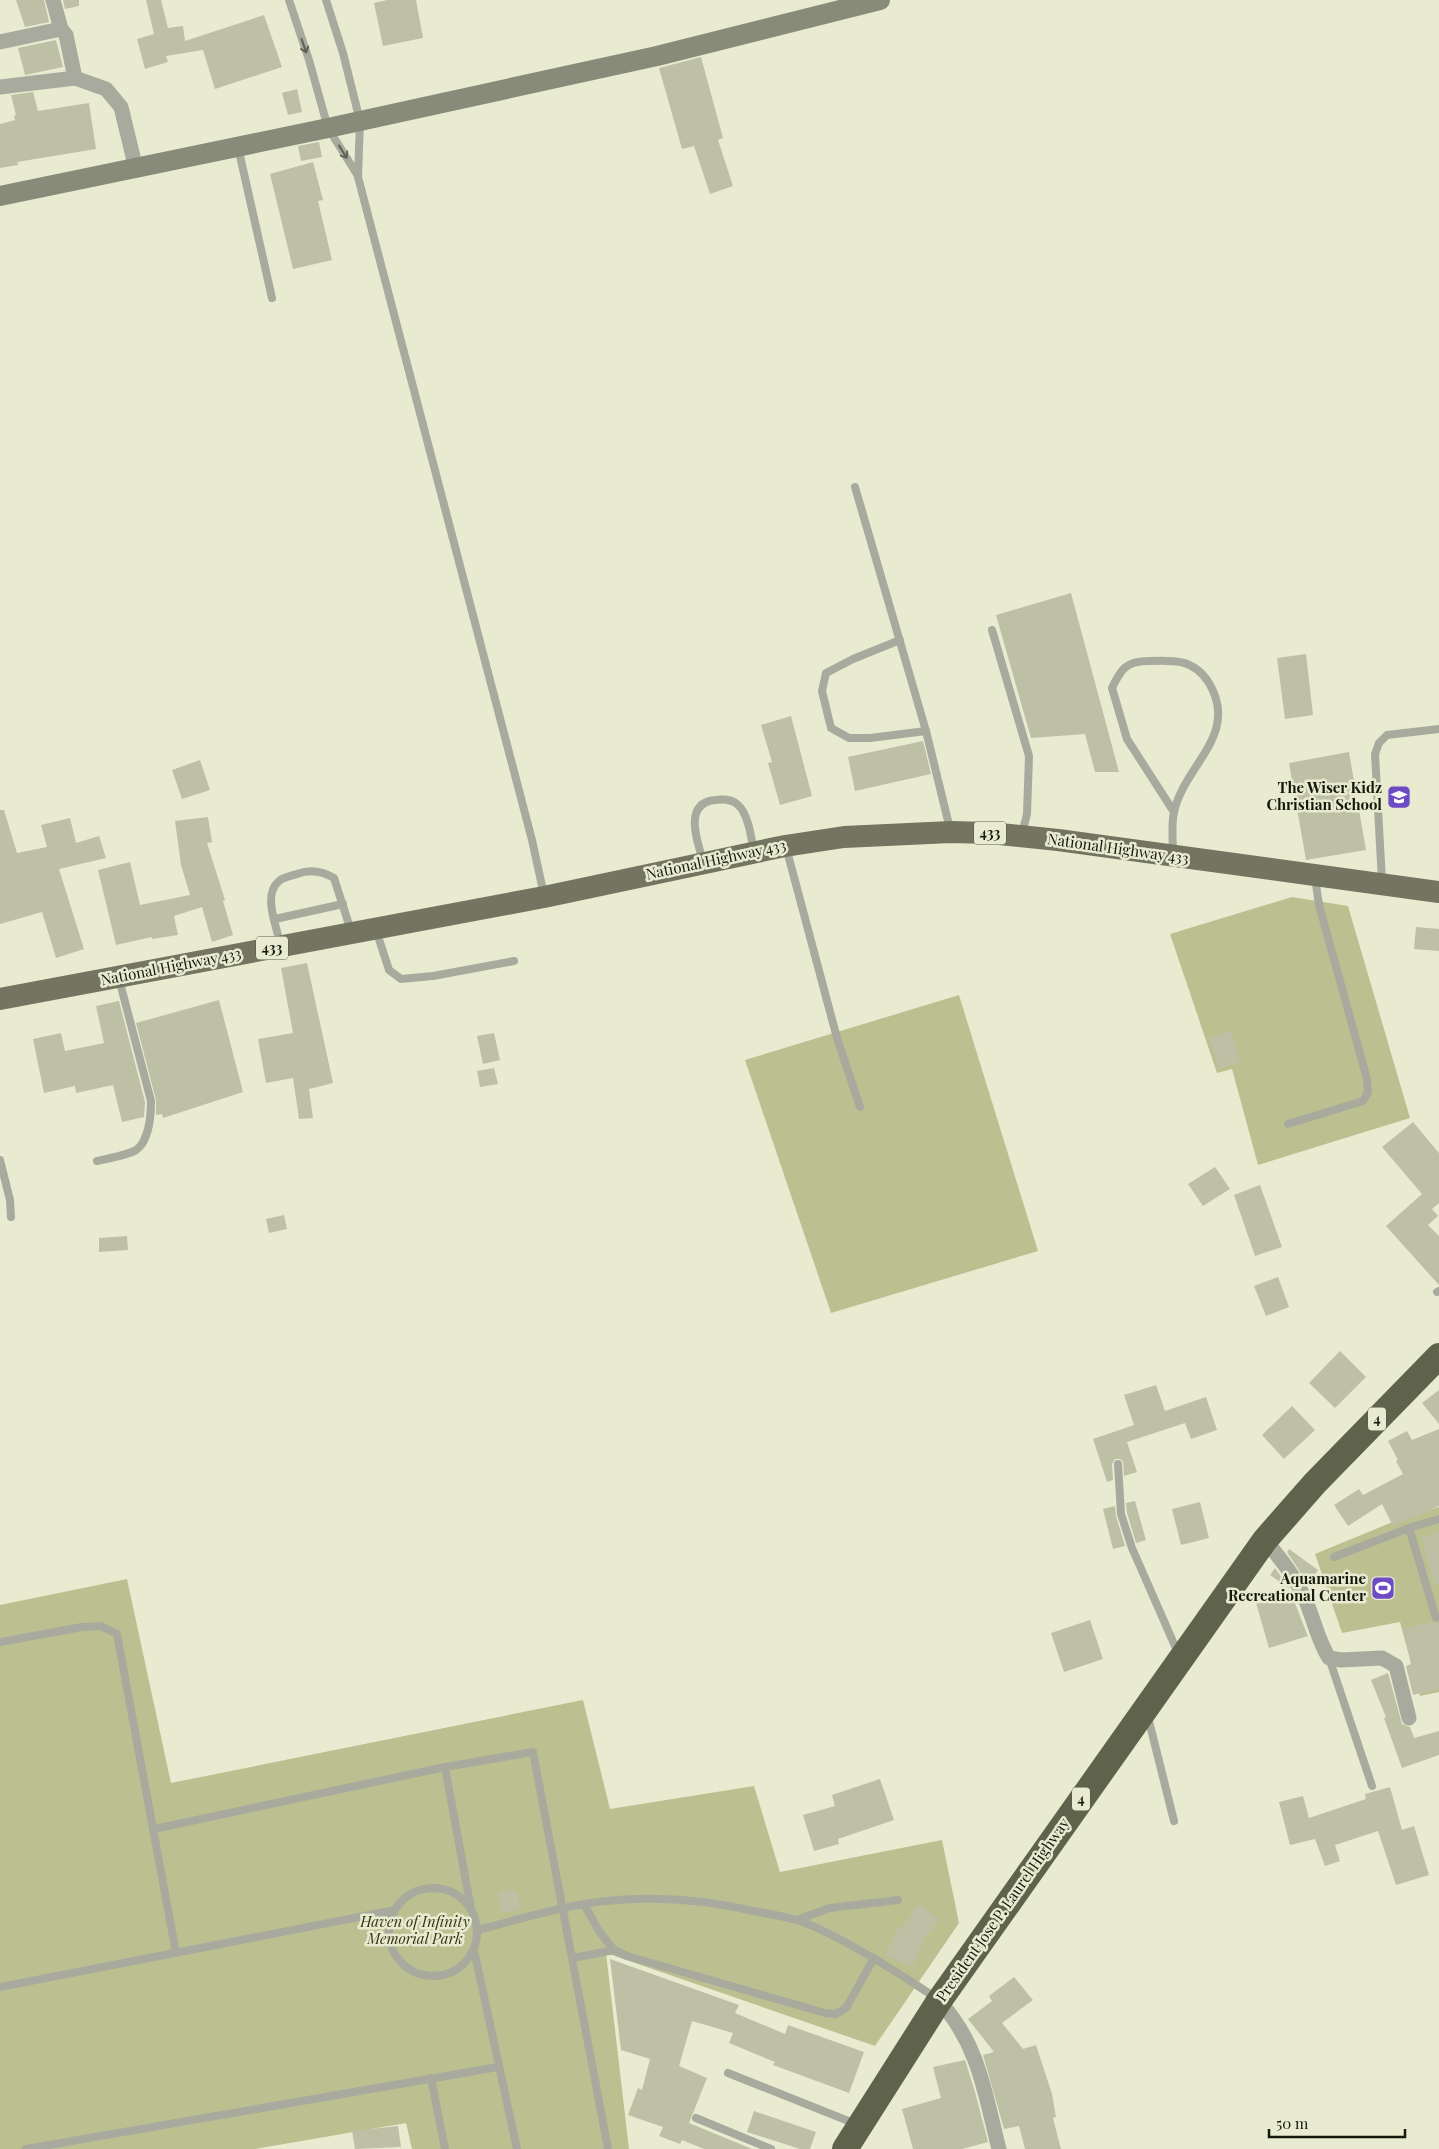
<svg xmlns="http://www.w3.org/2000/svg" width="1439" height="2149" viewBox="0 0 1439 2149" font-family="'Playfair Display',serif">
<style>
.green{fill:#bcc091}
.building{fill:#bdc0a5}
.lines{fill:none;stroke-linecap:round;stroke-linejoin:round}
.lane{stroke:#a8aa9e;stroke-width:8}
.street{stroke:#a8aa9e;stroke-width:15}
.secondary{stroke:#898b7a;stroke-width:20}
.primary{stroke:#737561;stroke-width:22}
.highway{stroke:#60634b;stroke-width:26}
.oneway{stroke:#5f6056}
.labels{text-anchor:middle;stroke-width:5;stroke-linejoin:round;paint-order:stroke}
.shield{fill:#e8ebd0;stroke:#555748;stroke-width:1}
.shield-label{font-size:14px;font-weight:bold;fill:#16170d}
.poi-label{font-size:15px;font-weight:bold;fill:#16170d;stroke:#e8ebd0;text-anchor:end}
.street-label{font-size:15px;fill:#16170d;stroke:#e8ebd0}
.park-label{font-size:15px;font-style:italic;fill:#343613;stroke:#e8ebd0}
</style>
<rect width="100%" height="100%" fill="#e8ebd0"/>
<g class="green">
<path d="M1292 897 1348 906 1410 1118 1258 1165 1232 1069 1217 1073 1170 934Z"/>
<path d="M959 995 1038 1251 831 1313 745 1060Z"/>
<path d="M1439 1507V1692L1420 1696 1400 1622 1342 1633 1315 1554 1395 1521Z"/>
<path d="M127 1579 171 1783 583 1700 610 1809 754 1786 780 1872 942 1840 959 1923 875 2046 606 1953 629 2149H412L406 2123 255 2149H0V1605Z"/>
</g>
<g class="building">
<path d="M16 0H44L49 22 25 27Z"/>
<path d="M63 0H79V6L65 9Z"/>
<path d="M146 0H161L168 28 183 26 185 41 264 15 282 67 215 89 203 50 166 56 168 62 145 69 137 39 154 34Z"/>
<path d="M387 0H416L423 38 383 46 374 3Z"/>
<path d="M56 40 63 67 25 75 18 48Z"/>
<path d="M701 57 723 138 718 140 733 186 710 194 694 146 682 149 659 68Z"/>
<path d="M297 89 302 112 288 115 282 93Z"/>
<path d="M33 92 38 111 89 103 96 149 17 162 18 165 0 168V124L15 120 14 116 16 115 11 95Z"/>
<path d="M319 142 322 157 301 161 298 146Z"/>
<path d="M313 162 323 200 318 201 332 260 293 269 270 174Z"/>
<path d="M1071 593 1119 772H1095L1085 734 1031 738 996 615Z"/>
<path d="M1306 654 1313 715 1285 719 1277 658Z"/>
<path d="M791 716 812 796 780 805 768 763 772 762 761 725Z"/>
<path d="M923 741 931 774 855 791 848 757Z"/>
<path d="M1349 752 1366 850 1306 860 1289 763Z"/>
<path d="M200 760 210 790 182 799 172 770Z"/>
<path d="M0 810H4L17 853 47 847 41 825 70 818 76 843 99 836 106 858 59 869 84 949 56 958 42 912 0 924Z"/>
<path d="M208 817 212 842 207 843 225 900 223 901 233 935 212 942 202 907 174 916 178 935 152 939V937L116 945 98 870 130 862 140 905 190 895 181 865 175 821Z"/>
<path d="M1416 927 1439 929V951L1414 949Z"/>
<path d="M307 963 333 1083 309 1089 313 1118 299 1119 293 1078 266 1083 258 1039 293 1033 281 968Z"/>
<path d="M219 1000 243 1092 163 1118 162 1114 156 1115V1100L136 1023Z"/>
<path d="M119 1001 145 1102 144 1117 122 1122 113 1085 76 1093 75 1086 44 1093 33 1039 61 1033 65 1051 104 1043 96 1006Z"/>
<path d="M1231 1031 1240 1062 1219 1069 1209 1038Z"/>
<path d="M494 1033 500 1060 483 1064 477 1036Z"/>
<path d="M494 1068 498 1084 480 1087 477 1071Z"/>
<path d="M1413 1122 1439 1153V1203L1432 1209 1438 1216 1428 1225 1439 1236V1285L1386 1226 1422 1194 1382 1147Z"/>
<path d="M1215 1167 1230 1189 1203 1206 1188 1184Z"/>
<path d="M1260 1185 1282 1247 1255 1256 1234 1195Z"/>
<path d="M284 1215 287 1229 269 1233 266 1219Z"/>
<path d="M127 1236 128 1250 99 1252V1238Z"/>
<path d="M1278 1277 1289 1307 1266 1316 1254 1286Z"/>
<path d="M1340 1351 1366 1377 1335 1408 1309 1383Z"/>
<path d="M1156 1385 1165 1411 1206 1397 1217 1430 1191 1439 1185 1423 1127 1442 1137 1472 1124 1476 1123 1461 1120 1459H1115L1112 1464 1113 1480 1107 1482 1093 1439 1134 1425 1124 1395Z"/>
<path d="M1439 1390V1424L1422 1403Z"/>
<path d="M1292 1406 1315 1430 1284 1459 1262 1435Z"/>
<path d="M1439 1429V1506L1393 1526 1382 1504 1348 1526 1334 1505 1359 1489 1363 1495 1403 1474 1396 1461 1398 1460 1388 1441 1407 1431 1412 1440Z"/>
<path d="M1135 1501 1146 1540 1136 1543 1127 1513 1126 1503Z"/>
<path d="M1200 1502 1209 1538 1181 1545 1172 1509Z"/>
<path d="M1115 1506 1116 1516 1125 1546 1113 1549 1103 1509Z"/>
<path d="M1439 1533V1584L1434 1585 1422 1538Z"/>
<path d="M1289 1549 1318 1570 1308 1584 1287 1552Z"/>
<path d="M1275 1568 1290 1589 1270 1575Z"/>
<path d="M1291 1593 1309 1639 1308 1636 1269 1648 1256 1603Z"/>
<path d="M1090 1620 1103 1659 1064 1672 1051 1633Z"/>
<path d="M1432 1622 1439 1623V1689L1413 1695 1406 1666 1411 1664 1403 1629Z"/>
<path d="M1388 1673 1402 1724 1410 1727 1414 1738 1439 1731V1755L1402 1768 1384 1718 1386 1717 1371 1680Z"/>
<path d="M880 1779 894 1820 838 1839 839 1844 814 1851 803 1815 835 1806 832 1795Z"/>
<path d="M1390 1787 1402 1830 1414 1826 1429 1875 1396 1885 1378 1831 1335 1845 1340 1861 1325 1866 1315 1839 1290 1845 1279 1802 1303 1796 1309 1818 1366 1799 1365 1794Z"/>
<path d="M517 1890 520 1910 501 1912 498 1892Z"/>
<path d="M919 1904 939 1919 924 1940 912 1967 886 1955 898 1928 901 1929Z"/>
<path d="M610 1959 739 2005 735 2013 785 2034 788 2025 864 2052 849 2093 773 2065 775 2062 729 2043 733 2033 692 2021 679 2066 707 2078 689 2123 752 2149H704L682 2140 680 2144 659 2136 663 2127 628 2115 638 2088 642 2090 650 2059 621 2050Z"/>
<path d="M1014 1977 1033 2000 1002 2023 1023 2049 1036 2045 1052 2094 1056 2117 1053 2118 1061 2149H1025L1019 2126 1004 2129 983 2055 994 2052 968 2019 992 2001 989 1996Z"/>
<path d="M965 2060 975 2092 988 2142 962 2149H913L902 2109 941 2098 933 2067Z"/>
<path d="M754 2111 816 2132 810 2149H800L747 2132Z"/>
<path d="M398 2126 401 2147 355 2149 352 2131Z"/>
</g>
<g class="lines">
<g class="lane">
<path d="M289 0 309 60 328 128 358 176"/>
<path d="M326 0 343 53 360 121 358 177 532 840 544 895"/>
<path d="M238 147 272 298"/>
<path d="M855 487 926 731 950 829"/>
<path d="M992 630 1029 756 1027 814 1022 834"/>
<path d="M900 640 853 659 826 673 822 691 831 728 849 738H870L926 731"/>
<path d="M786 847 837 1038 860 1107"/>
<path d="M1173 854C1173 841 1171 825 1174 812 1184 765 1240 735 1209 683 1194 659 1174 660 1149 661 1126 661 1121 669 1112 688L1127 739 1174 812"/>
<path d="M703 861C697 841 683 803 715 800 723 799 731 799 737 804 749 814 751 838 754 852"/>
<path d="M1382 881 1375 754 1379 743 1387 735 1439 729"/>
<path d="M275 919 343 904"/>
<path d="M376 930 389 970 401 979 433 976 514 961"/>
<path d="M280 944C277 926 262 895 279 881 284 877 291 876 297 874 310 869 322 871 334 878L351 931"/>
<path d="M1288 1124 1363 1101 1368 1092 1367 1079 1319 905 1315 878"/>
<path d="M0 1160 10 1200 11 1217"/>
<path d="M97 1161C106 1159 128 1155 136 1150 149 1141 151 1115 151 1101L119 979"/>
<path d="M1437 1292 1439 1291"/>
<path d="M1118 1464 1121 1514 1132 1548 1178 1653"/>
<path d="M1409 1528 1436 1618"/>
<path d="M1334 1557 1409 1528 1439 1519"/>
<path d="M0 1642 82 1627 101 1626 117 1634 176 1953"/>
<path d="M1329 1658 1372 1786"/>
<path d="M1148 1717 1174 1821"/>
<path d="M445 1767 471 1909"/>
<path d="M154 1829 445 1767 533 1752 608 2149"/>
<circle cx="433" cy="1932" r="44"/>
<path d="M584 1904 599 1931 614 1950 627 1956 825 2013 836 2014 846 2008 874 1958"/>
<path d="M796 1920 830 1908 898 1900"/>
<path d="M478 1930C513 1921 548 1910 584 1904 641 1895 697 1898 753 1911 774 1915 796 1918 815 1927 858 1947 897 1972 936 1998"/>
<path d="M474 1950 517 2149"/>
<path d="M573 1958 614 1950"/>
<path d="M0 1987 395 1910"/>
<path d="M728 2073 856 2124"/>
<path d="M431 2078 445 2149"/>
<path d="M696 2118 771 2149"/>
<path d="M26 2149 498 2067"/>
</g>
<g class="street">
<path d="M53 0 61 29"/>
<path d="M0 42 61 29 66 35 75 78"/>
<path d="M0 87 75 78 106 89 121 107 136 169"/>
<path d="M1265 1540C1281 1559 1296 1578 1306 1601 1314 1620 1318 1641 1329 1658L1341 1660 1382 1658 1396 1666 1409 1718"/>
<path d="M939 2001C979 2044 985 2094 999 2149"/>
</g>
<path class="secondary" d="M0 196 328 128 657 56 880 0"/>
<path class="primary" d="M0 999 544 897 785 846 844 837 951 832 990 833 1058 840 1439 892"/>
<path class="highway" d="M845 2149 939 2001 1265 1540 1315 1483 1439 1356"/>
</g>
<defs><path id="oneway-shaft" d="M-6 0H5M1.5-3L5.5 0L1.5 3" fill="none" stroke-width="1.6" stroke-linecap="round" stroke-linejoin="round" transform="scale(1.25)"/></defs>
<g class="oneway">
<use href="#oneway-shaft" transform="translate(304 46) rotate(71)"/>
<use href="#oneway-shaft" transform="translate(343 152) rotate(58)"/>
</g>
<defs>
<g id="school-square" transform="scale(1.25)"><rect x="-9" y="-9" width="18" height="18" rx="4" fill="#6d4bc4" stroke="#e8ebd0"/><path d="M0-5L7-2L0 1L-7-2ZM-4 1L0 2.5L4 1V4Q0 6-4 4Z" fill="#fff"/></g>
<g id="stadium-square" transform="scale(1.25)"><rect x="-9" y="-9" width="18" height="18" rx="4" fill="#6d4bc4" stroke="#e8ebd0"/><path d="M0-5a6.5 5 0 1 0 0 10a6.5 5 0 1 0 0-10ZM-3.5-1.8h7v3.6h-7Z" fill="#fff"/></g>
</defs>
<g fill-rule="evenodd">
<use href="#school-square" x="1399" y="797"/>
<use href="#stadium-square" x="1383" y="1588"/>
</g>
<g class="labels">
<g class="shield">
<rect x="974" y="821.5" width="32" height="23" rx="4"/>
<rect x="256" y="936.5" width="32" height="23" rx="4"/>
<rect x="1368" y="1407.5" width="18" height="23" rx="4"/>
<rect x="1072" y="1787.5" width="18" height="23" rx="4"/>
</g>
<g class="shield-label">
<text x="990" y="838">433</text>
<text x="272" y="953">433</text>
<text x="1377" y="1424">4</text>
<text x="1081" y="1804">4</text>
</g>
<g class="poi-label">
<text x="1382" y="793">The Wiser Kidz<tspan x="1382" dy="17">Christian School</tspan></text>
<text x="1366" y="1584">Aquamarine<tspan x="1366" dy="17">Recreational Center</tspan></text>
</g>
<g class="street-label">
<text transform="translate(1118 849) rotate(8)" y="5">National Highway 433</text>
<text transform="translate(716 860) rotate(-12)" y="5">National Highway 433</text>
<text transform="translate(171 967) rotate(-11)" y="5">National Highway 433</text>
<text transform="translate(1003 1910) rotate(-55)" y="5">President Jose P. Laurel Highway</text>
</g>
<g class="park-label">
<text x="415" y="1927">Haven of Infinity<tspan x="415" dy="17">Memorial Park</tspan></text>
</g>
</g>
<path d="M1269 2129v8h136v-8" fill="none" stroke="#16170d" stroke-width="2.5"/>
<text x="1276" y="2129" font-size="15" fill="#16170d" stroke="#e8ebd0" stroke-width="4" paint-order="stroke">50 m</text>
</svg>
